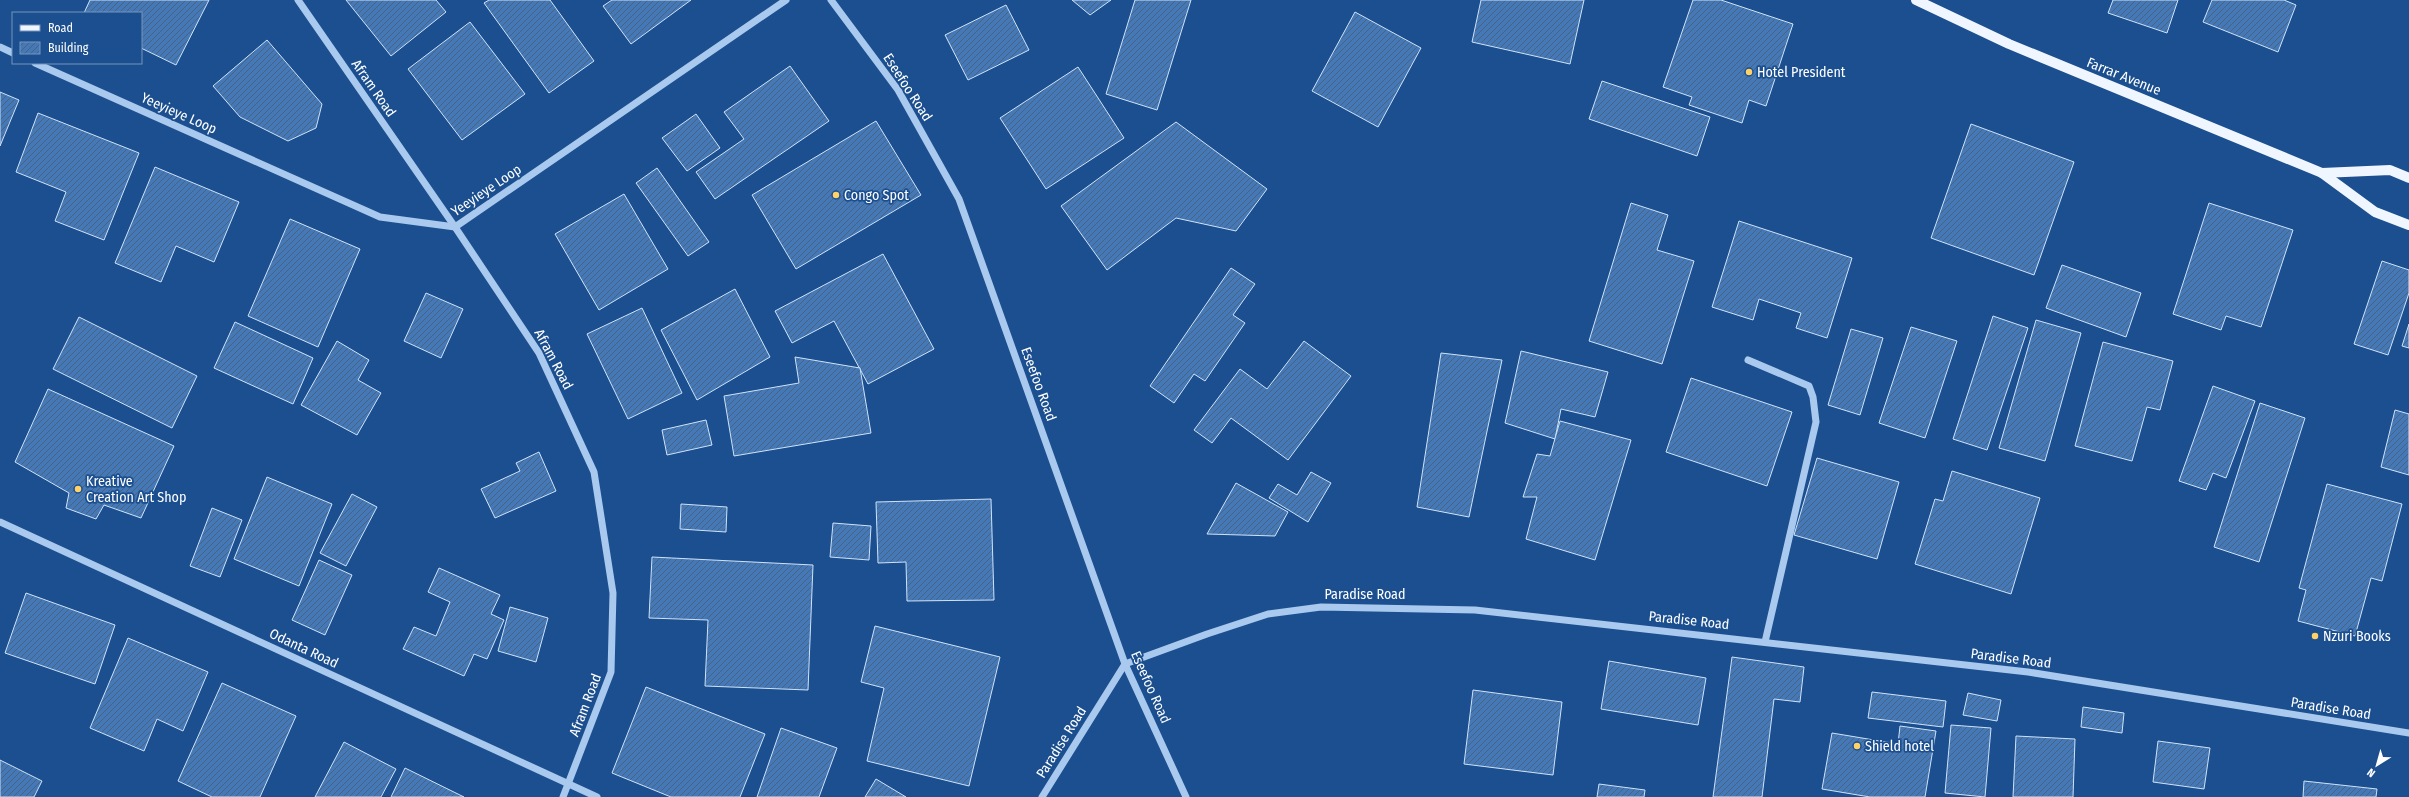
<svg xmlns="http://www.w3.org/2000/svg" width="2409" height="797" viewBox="0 0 2409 797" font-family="'Fira Sans Condensed',sans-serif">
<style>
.building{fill:url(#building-hatch);stroke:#cfe3fa}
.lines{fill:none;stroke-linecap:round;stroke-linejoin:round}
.minor{stroke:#a9c9ee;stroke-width:7}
.major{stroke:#f0f6ff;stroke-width:10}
.poi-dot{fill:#ffd166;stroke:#1b4f8f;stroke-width:1.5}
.labels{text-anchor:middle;stroke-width:3.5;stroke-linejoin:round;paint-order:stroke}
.poi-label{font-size:14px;fill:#fff;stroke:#1b4f8f;text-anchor:start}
.street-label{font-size:14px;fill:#fff;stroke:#1b4f8f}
</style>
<defs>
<pattern id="building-hatch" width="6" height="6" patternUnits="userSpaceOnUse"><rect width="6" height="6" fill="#4478b7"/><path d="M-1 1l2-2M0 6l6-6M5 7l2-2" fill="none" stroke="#486282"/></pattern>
</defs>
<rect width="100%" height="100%" fill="#1b4f8f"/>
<g class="building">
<path d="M90 0H209L176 65 141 48V13H84Z"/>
<path d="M346 0H436L446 12 391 56Z"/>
<path d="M489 0H550L594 61 549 93 484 3Z"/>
<path d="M612 0H691L631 44 603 6Z"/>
<path d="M1072 0H1111L1090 15Z"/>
<path d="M1135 0H1191L1157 110 1106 94Z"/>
<path d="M1481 0H1584L1570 64 1472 42Z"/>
<path d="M1693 0H1721L1793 24 1766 106 1749 100 1742 123 1689 105 1692 97 1663 87Z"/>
<path d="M2113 0H2178L2167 33 2108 13Z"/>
<path d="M2212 0H2284L2296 5 2278 52 2203 22Z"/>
<path d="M1006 5 1029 50 968 80 945 35Z"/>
<path d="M1355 12 1421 48 1378 127 1312 91Z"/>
<path d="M470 22 525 94 462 140 408 69Z"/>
<path d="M267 40 322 104 316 128 288 141 240 117 213 86Z"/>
<path d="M790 66 829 121 715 199 696 172 744 139 724 112Z"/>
<path d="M1078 67 1124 138 1046 189 1000 118Z"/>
<path d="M1602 81 1710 117 1697 156 1589 119Z"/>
<path d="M0 92 19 100 0 146Z"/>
<path d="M38 113 139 153 104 240 55 221 66 192 16 172Z"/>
<path d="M696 114 720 148 687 171 662 138Z"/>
<path d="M876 121 921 195 796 269 752 195Z"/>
<path d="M1176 122 1267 189 1236 231 1176 218 1107 270 1061 206Z"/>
<path d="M1971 124 2074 162 2034 275 1931 238Z"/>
<path d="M155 167 239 202 214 262 176 246 161 282 115 263Z"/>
<path d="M657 168 709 242 688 256 636 183Z"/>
<path d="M624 194 668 269 599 310 555 234Z"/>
<path d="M1631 203 1668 215 1657 250 1694 261 1662 364 1589 341Z"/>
<path d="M2209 203 2293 230 2261 327 2226 316 2221 330 2173 314Z"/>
<path d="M290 219 360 249 318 347 248 316Z"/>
<path d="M1739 221 1852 258 1827 338 1796 328 1801 313 1759 299 1753 320 1712 307Z"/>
<path d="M883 254 934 349 868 384 834 321 792 343 775 311Z"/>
<path d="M2382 261 2409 270V293L2388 355 2354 344Z"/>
<path d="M2062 265 2141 293 2126 337 2046 308Z"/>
<path d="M1231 268 1255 284 1233 315 1245 323 1205 381 1194 374 1174 403 1150 386Z"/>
<path d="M735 289 770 357 697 400 661 330Z"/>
<path d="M426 293 463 309 441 358 404 341Z"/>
<path d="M642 308 682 393 628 419 587 334Z"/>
<path d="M1993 316 2028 328 1987 450 1953 439Z"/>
<path d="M79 317 197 376 172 428 53 369Z"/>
<path d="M2036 320 2081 333 2045 461 1999 448Z"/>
<path d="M235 322 313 358 293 404 214 368Z"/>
<path d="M2409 324V348L2402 346Z"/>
<path d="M1911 327 1957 341 1925 438 1879 423Z"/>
<path d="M1851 329 1883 338 1860 415 1828 405Z"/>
<path d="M337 341 369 360 358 380 381 393 357 435 301 405Z"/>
<path d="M1304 341 1351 376 1288 460 1231 418 1212 443 1194 430 1240 369 1267 389Z"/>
<path d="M2103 342 2173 361 2160 410 2147 407 2132 461 2075 446Z"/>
<path d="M1521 351 1608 372 1595 417 1561 409 1555 439 1505 423Z"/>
<path d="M1441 353 1502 360 1469 517 1417 507Z"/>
<path d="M795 357 860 368 871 433 734 456 724 396 799 383Z"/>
<path d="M1691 378 1792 412 1767 486 1666 452Z"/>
<path d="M2213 386 2255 401 2226 478 2213 473 2206 490 2179 481Z"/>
<path d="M48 389 174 446 141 518 104 505 96 519 66 508 69 493 15 462Z"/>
<path d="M2260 403 2305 418 2259 562 2214 547Z"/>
<path d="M2395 410 2409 414V475L2381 467Z"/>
<path d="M706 420 712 445 667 455 662 430Z"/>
<path d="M1560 421 1631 440 1595 560 1526 539 1537 497H1523L1537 454 1550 456Z"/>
<path d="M539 452 556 491 495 518 481 489 520 471 516 463Z"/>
<path d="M1817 458 1899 482 1877 559 1794 535Z"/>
<path d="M1952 471 2040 498 2011 594 1915 564 1935 499 1943 501Z"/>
<path d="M1311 472 1331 483 1308 522 1269 498 1278 484 1297 495Z"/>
<path d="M267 477 332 504 299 586 234 559Z"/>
<path d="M1236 483 1288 512 1275 536 1207 534Z"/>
<path d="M2327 484 2402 504 2382 581 2371 578 2355 636 2298 621 2306 590 2299 588Z"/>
<path d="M352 494 377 507 346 566 320 553Z"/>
<path d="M991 499 994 600 907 601 906 562 878 563 876 502Z"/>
<path d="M681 504 727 507 726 532 680 529Z"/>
<path d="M212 508 242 520 220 577 190 566Z"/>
<path d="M833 523 871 526 869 560 830 557Z"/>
<path d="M652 557 813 565 808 690 705 686 708 620 649 618Z"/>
<path d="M319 560 352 575 325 635 292 620Z"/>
<path d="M439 568 500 595 491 614 504 620 487 659 474 654 464 676 403 649 414 627 436 636 450 602 428 592Z"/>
<path d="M26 593 115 625 95 684 5 653Z"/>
<path d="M510 607 548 618 536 662 498 651Z"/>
<path d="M875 626 1000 657 969 786 867 761 884 688 861 682Z"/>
<path d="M128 638 208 672 183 731 157 719 144 751 90 728Z"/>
<path d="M1732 657 1804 667 1800 702 1774 699 1762 797H1713Z"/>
<path d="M1609 661 1706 678 1698 725 1601 709Z"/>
<path d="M222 683 296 716 260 797H212L178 781Z"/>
<path d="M646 687 765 734 740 797H671L612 773Z"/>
<path d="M1473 690 1562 702 1553 775 1464 764Z"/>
<path d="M1872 692 1946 701 1943 727 1868 718Z"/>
<path d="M1968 693 2001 700 1997 721 1963 715Z"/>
<path d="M2083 707 2124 713 2122 733 2081 727Z"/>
<path d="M1951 725 1991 728 1985 797 1945 793Z"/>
<path d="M1900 726 1936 731 1925 797H1870L1822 789 1832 733 1898 744Z"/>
<path d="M781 728 837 748 819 797H757Z"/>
<path d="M2016 736 2075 739 2073 797H2013Z"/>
<path d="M2158 741 2210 748 2204 789 2153 782Z"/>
<path d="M344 742 396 769 381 797H315Z"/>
<path d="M0 760 42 781 34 797H0Z"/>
<path d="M405 768 464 797H391Z"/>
<path d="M876 779 906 797H865Z"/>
<path d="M2304 781 2377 789 2376 797H2303Z"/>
<path d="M1599 784 1645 790 1644 797H1597Z"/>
</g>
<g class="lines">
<g class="minor">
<path d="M298 0 455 227 539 353 594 472 613 593 611 672 563 797"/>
<path d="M831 0 898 90 959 199 1125 664 1186 797"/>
<path d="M0 47 13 53"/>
<path d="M35 63 380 217 455 227 786 0"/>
<path d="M1748 360 1809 386 1813 397 1816 422 1765 642"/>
<path d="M0 522 597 797"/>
<path d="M1042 797 1125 664 1207 634 1268 614 1321 607 1475 610 2028 672 2409 733"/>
</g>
<g class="major">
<path d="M1916 0 2009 44 2322 173 2375 212 2409 225"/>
<path d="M2322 173 2390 170 2409 178"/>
</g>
</g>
<g class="poi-dot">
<circle cx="1749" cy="72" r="4"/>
<circle cx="836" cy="195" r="4"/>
<circle cx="78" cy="489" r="4"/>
<circle cx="2315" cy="636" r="4"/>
<circle cx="1857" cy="746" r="4"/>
</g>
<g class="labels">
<g class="poi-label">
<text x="1757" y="77">Hotel President</text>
<text x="844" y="200">Congo Spot</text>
<text x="86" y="486">Kreative<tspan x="86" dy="16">Creation Art Shop</tspan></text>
<text x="2323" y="641">Nzuri Books</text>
<text x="1865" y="751">Shield hotel</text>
</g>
<g class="street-label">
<text transform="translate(2124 76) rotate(22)" y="5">Farrar Avenue</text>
<text transform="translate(908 87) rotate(57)" y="5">Eseefoo Road</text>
<text transform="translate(374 88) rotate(55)" y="5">Afram Road</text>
<text transform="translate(179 113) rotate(24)" y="5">Yeeyieye Loop</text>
<text transform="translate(486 190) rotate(-34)" y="5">Yeeyieye Loop</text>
<text transform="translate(554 359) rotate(62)" y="5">Afram Road</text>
<text transform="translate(1039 384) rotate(70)" y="5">Eseefoo Road</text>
<text x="1365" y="599">Paradise Road</text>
<text transform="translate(1689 620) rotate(6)" y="5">Paradise Road</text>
<text transform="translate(304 648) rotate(25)" y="5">Odanta Road</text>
<text transform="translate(2011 658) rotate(7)" y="5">Paradise Road</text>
<text transform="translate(1151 687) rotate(66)" y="5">Eseefoo Road</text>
<text transform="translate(585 705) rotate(-69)" y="5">Afram Road</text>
<text transform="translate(2331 708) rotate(9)" y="5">Paradise Road</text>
<text transform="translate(1061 742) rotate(-58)" y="5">Paradise Road</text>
</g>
</g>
<rect x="12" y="12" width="130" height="52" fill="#1b4f8f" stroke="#7695bc"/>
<rect x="20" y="25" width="20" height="6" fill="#f0f6ff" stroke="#7695bc"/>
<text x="48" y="32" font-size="12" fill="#ffffff">Road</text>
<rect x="20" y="42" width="20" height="12" fill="url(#building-hatch)" stroke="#7695bc"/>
<text x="48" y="52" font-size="12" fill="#ffffff">Building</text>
<g transform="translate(2377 765) rotate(217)" stroke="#1b4f8f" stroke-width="3" paint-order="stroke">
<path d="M0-3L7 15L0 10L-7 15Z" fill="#ffffff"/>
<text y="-6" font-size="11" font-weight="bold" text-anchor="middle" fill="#ffffff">N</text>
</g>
</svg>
